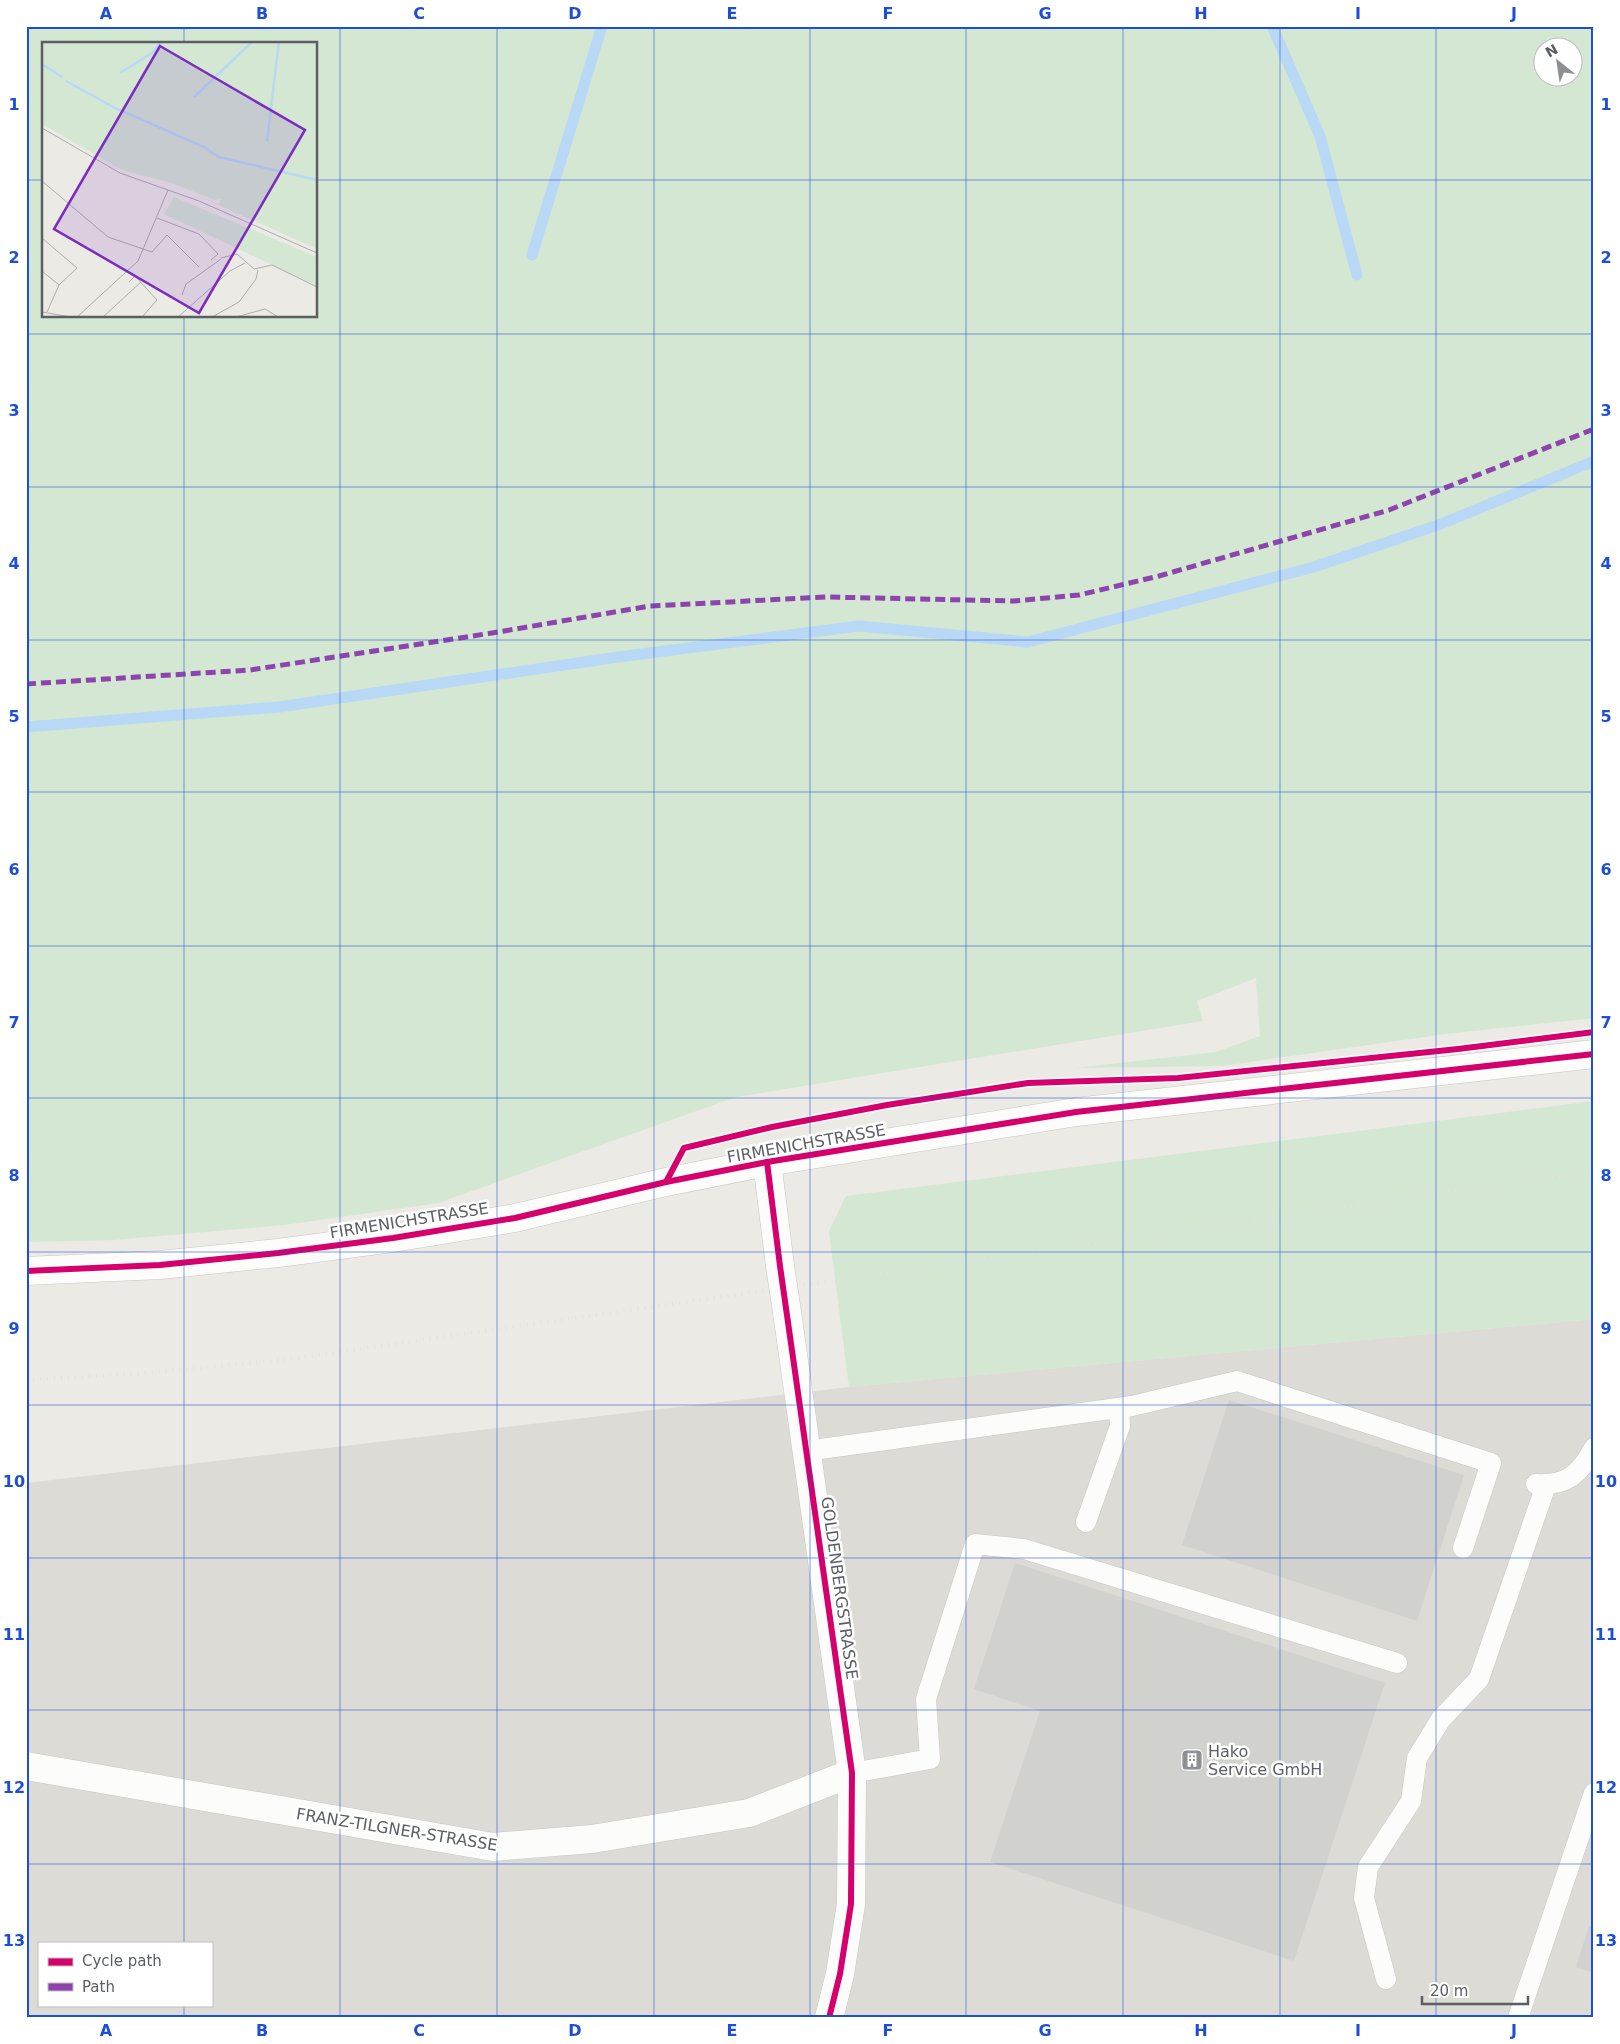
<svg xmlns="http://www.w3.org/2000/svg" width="1620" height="2044" viewBox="0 0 1620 2044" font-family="'DejaVu Sans',sans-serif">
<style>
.industrial{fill:#dcdbd6;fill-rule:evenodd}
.green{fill:#d3e7d2;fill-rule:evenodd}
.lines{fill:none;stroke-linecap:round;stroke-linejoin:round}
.stream{stroke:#b9d8f5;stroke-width:11}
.building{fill:#d1d1ce}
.lane-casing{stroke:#c8c8c8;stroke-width:21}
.street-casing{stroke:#c8c8c8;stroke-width:29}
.secondary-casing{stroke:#c7c7c5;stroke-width:29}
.lane{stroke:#fcfcfb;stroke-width:20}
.street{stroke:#fcfcfb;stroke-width:28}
.secondary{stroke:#fcfcfb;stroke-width:28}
.rail{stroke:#e2e2e2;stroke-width:4;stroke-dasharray:1 6;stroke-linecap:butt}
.street-bridge-casing{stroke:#c8c8c8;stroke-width:29;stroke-linecap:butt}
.street-bridge{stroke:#fcfcfb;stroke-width:28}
.quiet{stroke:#8e44ad;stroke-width:5;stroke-dasharray:10 5;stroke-linecap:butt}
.cycleway-casing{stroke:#fff;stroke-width:9}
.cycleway{stroke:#d6006c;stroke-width:6}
.grid{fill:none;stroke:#1d4ed8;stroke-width:1;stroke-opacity:0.55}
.labels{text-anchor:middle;stroke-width:5;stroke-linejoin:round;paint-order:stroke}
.street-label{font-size:16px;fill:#5b5e63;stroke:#fff}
.poi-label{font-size:16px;fill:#5b5e63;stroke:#fff;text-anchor:start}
.inset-river{fill:none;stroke:#b9d8f5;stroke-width:2.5}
.inset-road{fill:none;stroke:#adaead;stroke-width:1}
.view{fill:#7b2cbf;fill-opacity:0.15;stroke:#7b2cbf;stroke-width:2.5}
.inset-edge{fill:none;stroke:#5b5e63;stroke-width:2.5}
.neatline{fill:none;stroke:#1d4ed8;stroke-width:2}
.grid-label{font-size:16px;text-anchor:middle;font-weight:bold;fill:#1d4ed8}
</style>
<rect width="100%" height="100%" fill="#ebeae5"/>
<path class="industrial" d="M1594 1319V2018H26V1483L849 1387ZM39 1943H211V2005H39Z"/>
<g class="green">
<path d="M26 26H1594V1018L1445 1034 1222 1066 1075 1068 1216 1052 1260 1036 1256 978 1197 1001 1203 1021 736 1097 438 1203 284 1225 114 1240 26 1242ZM44 44H316V316H44ZM1542 48H1572V78H1542Z"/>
<path d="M1594 1101V1319L849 1387 829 1231 846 1196Z"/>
</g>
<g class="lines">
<g class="stream">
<path d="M1272 26 1320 136 1357 275"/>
<path d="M532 255 602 26"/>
<path d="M26 727 279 707 618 657 859 626 1028 642 1314 567 1441 524 1594 461"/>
</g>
</g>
<g class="building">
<path d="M1229 1400 1464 1475 1417 1621 1182 1545Z"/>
<path d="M1015 1563 1385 1683 1294 1961 990 1862 1040 1711 974 1689Z"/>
<path d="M1589 1926 1594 1928V1973L1576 1967Z"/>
</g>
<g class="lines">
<g class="lane-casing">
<g id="lane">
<path d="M806 1451 1132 1406 1237 1381 1491 1463 1463 1548"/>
<path d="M1536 1484C1567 1486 1580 1474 1594 1448"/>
<path d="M1086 1522 1120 1426 1119 1408"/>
<path d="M852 1773 930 1759 926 1699 975 1544 1024 1549 1397 1663"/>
<path d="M1386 1979 1364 1898 1368 1867 1411 1801 1417 1758 1441 1719 1479 1679 1546 1485"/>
<path d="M1518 2018 1594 1793"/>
</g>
</g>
<g class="street-casing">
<g id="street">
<path d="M767 1162 780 1266"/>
<path d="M787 1312 852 1773 851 1904 840 1974 829 2018"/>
<path d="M26 1766 493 1847 592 1839 749 1813 852 1773"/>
</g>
</g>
<g class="secondary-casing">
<path id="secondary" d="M26 1271 160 1265 278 1253 393 1238 515 1218 666 1182 767 1162 1076 1112 1594 1054"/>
</g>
<use href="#lane" class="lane"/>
<use href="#street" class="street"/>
<use href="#secondary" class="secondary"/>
<path class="rail" d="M26 1380 146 1373 290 1359 1594 1171"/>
<g class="street-bridge-casing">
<path id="street-bridge" d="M780 1266 787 1312"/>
</g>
<use href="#street-bridge" class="street-bridge"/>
<path class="quiet" d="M26 684 250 670 492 633 650 606 826 597 1014 601 1079 595 1159 576 1389 510 1594 429"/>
<g class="cycleway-casing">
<g id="cycleway">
<path d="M767 1162 780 1266 852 1773 851 1904 840 1974 829 2018"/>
<path d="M666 1182 684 1148 772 1127 887 1105 1028 1083 1178 1078 1458 1049 1594 1032"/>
<path d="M26 1271 160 1265 278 1253 393 1238 515 1218 666 1182 767 1162 1076 1112 1594 1054"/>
</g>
</g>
<use href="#cycleway" class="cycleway"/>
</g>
<path class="grid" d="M184 26V44M340 26V2018M497 26V2018M654 26V2018M810 26V2018M966 26V2018M1123 26V2018M1280 26V2018M1436 26V2018M26 180H44M316 180H1594M184 316V1943M26 334H1594M26 487H1594M26 640H1594M26 792H1594M26 946H1594M26 1098H1594M26 1252H1594M26 1405H1594M26 1558H1594M26 1710H1594M26 1864H1594M184 2005V2018"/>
<defs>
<g id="building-square" transform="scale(1.125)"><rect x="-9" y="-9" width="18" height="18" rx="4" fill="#8d8f90" stroke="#fff"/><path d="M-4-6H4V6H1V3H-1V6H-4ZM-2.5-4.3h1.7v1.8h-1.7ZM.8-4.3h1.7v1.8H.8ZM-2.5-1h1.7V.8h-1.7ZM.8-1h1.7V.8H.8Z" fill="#fff"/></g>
</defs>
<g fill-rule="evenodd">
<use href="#building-square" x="1192" y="1760"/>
</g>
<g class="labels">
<g class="street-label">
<text transform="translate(806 1143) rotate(-10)" y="6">FIRMENICHSTRASSE</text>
<text transform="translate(409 1220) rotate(-9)" y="6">FIRMENICHSTRASSE</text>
<text transform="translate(840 1588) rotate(82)" y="6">GOLDENBERGSTRASSE</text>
<text transform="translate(397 1829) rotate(9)" y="6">FRANZ-TILGNER-STRASSE</text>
</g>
<g class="poi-label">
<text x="1208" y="1757">Hako<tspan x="1208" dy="18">Service GmbH</tspan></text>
</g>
</g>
<g transform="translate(42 42)">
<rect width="275" height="275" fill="#ebeae5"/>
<path d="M0 0H275V207L159 155 177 162 179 157 173 158 127 140 80 128 0 82ZM132 155 275 215V244L122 172Z" fill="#d3e7d2"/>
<path class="inset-river" d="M0 22 20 35M78 31 110 11 119 0M24 39 73 66 162 105 177 115 275 138M152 55 210 0M225 99 237 0"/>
<path class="inset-road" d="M0 86 78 131 157 159 275 211M0 139 66 195 110 210 125 193 157 225M115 176 157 192 176 212 169 218M0 196 35 226 17 243 5 270M179 216 195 212 212 227 230 223 275 245M0 229 17 243M87 240 93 234 115 258 100 275M140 253 144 242 179 217M0 270 29 275M35 275 96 219 126 148M61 275 99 240M136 275 188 229 203 221M170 275 197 260 214 237 216 228M194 275 223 267 236 275"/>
<path class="view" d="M118 4 263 88 157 271 12 187Z"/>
<rect width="275" height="275" class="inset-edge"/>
</g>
<rect width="1620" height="2044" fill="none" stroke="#ffffff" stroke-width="55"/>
<rect x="38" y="1942" width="175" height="65" fill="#ffffff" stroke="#bdbfc1"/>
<rect x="48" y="1958" width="25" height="8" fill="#d6006c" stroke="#bdbfc1"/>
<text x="82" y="1966" font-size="15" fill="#5b5e63">Cycle path</text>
<rect x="48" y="1983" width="25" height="8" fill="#8e44ad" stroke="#bdbfc1"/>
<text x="82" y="1992" font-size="15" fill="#5b5e63">Path</text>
<g transform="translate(1558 62) rotate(330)"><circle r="24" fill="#ffffff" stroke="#bdbfc1"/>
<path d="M0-4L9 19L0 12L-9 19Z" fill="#8d8f90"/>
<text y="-8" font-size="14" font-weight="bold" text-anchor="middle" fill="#5b5e63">N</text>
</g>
<path d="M1422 1996v8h106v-8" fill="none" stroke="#5b5e63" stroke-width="2.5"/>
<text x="1430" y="1996" font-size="15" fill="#5b5e63" stroke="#ffffff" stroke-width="4" paint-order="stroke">20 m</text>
<rect x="28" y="28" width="1564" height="1988" class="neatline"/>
<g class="grid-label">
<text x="106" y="19">A</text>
<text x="262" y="19">B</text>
<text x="419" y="19">C</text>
<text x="575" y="19">D</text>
<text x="732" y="19">E</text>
<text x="888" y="19">F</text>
<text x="1045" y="19">G</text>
<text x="1201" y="19">H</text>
<text x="1358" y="19">I</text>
<text x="1514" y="19">J</text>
<text x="14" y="110">1</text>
<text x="1606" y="110">1</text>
<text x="14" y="263">2</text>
<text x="1606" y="263">2</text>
<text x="14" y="416">3</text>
<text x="1606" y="416">3</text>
<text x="14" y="569">4</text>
<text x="1606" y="569">4</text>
<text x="14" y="722">5</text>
<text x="1606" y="722">5</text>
<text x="14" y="875">6</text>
<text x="1606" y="875">6</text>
<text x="14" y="1028">7</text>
<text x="1606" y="1028">7</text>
<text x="14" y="1181">8</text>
<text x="1606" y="1181">8</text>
<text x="14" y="1334">9</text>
<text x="1606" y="1334">9</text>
<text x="14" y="1487">10</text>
<text x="1606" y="1487">10</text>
<text x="14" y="1640">11</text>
<text x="1606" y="1640">11</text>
<text x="14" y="1793">12</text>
<text x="1606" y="1793">12</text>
<text x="14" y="1946">13</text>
<text x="1606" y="1946">13</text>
<text x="106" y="2036">A</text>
<text x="262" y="2036">B</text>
<text x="419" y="2036">C</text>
<text x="575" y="2036">D</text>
<text x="732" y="2036">E</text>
<text x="888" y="2036">F</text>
<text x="1045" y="2036">G</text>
<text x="1201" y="2036">H</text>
<text x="1358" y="2036">I</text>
<text x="1514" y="2036">J</text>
</g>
</svg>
